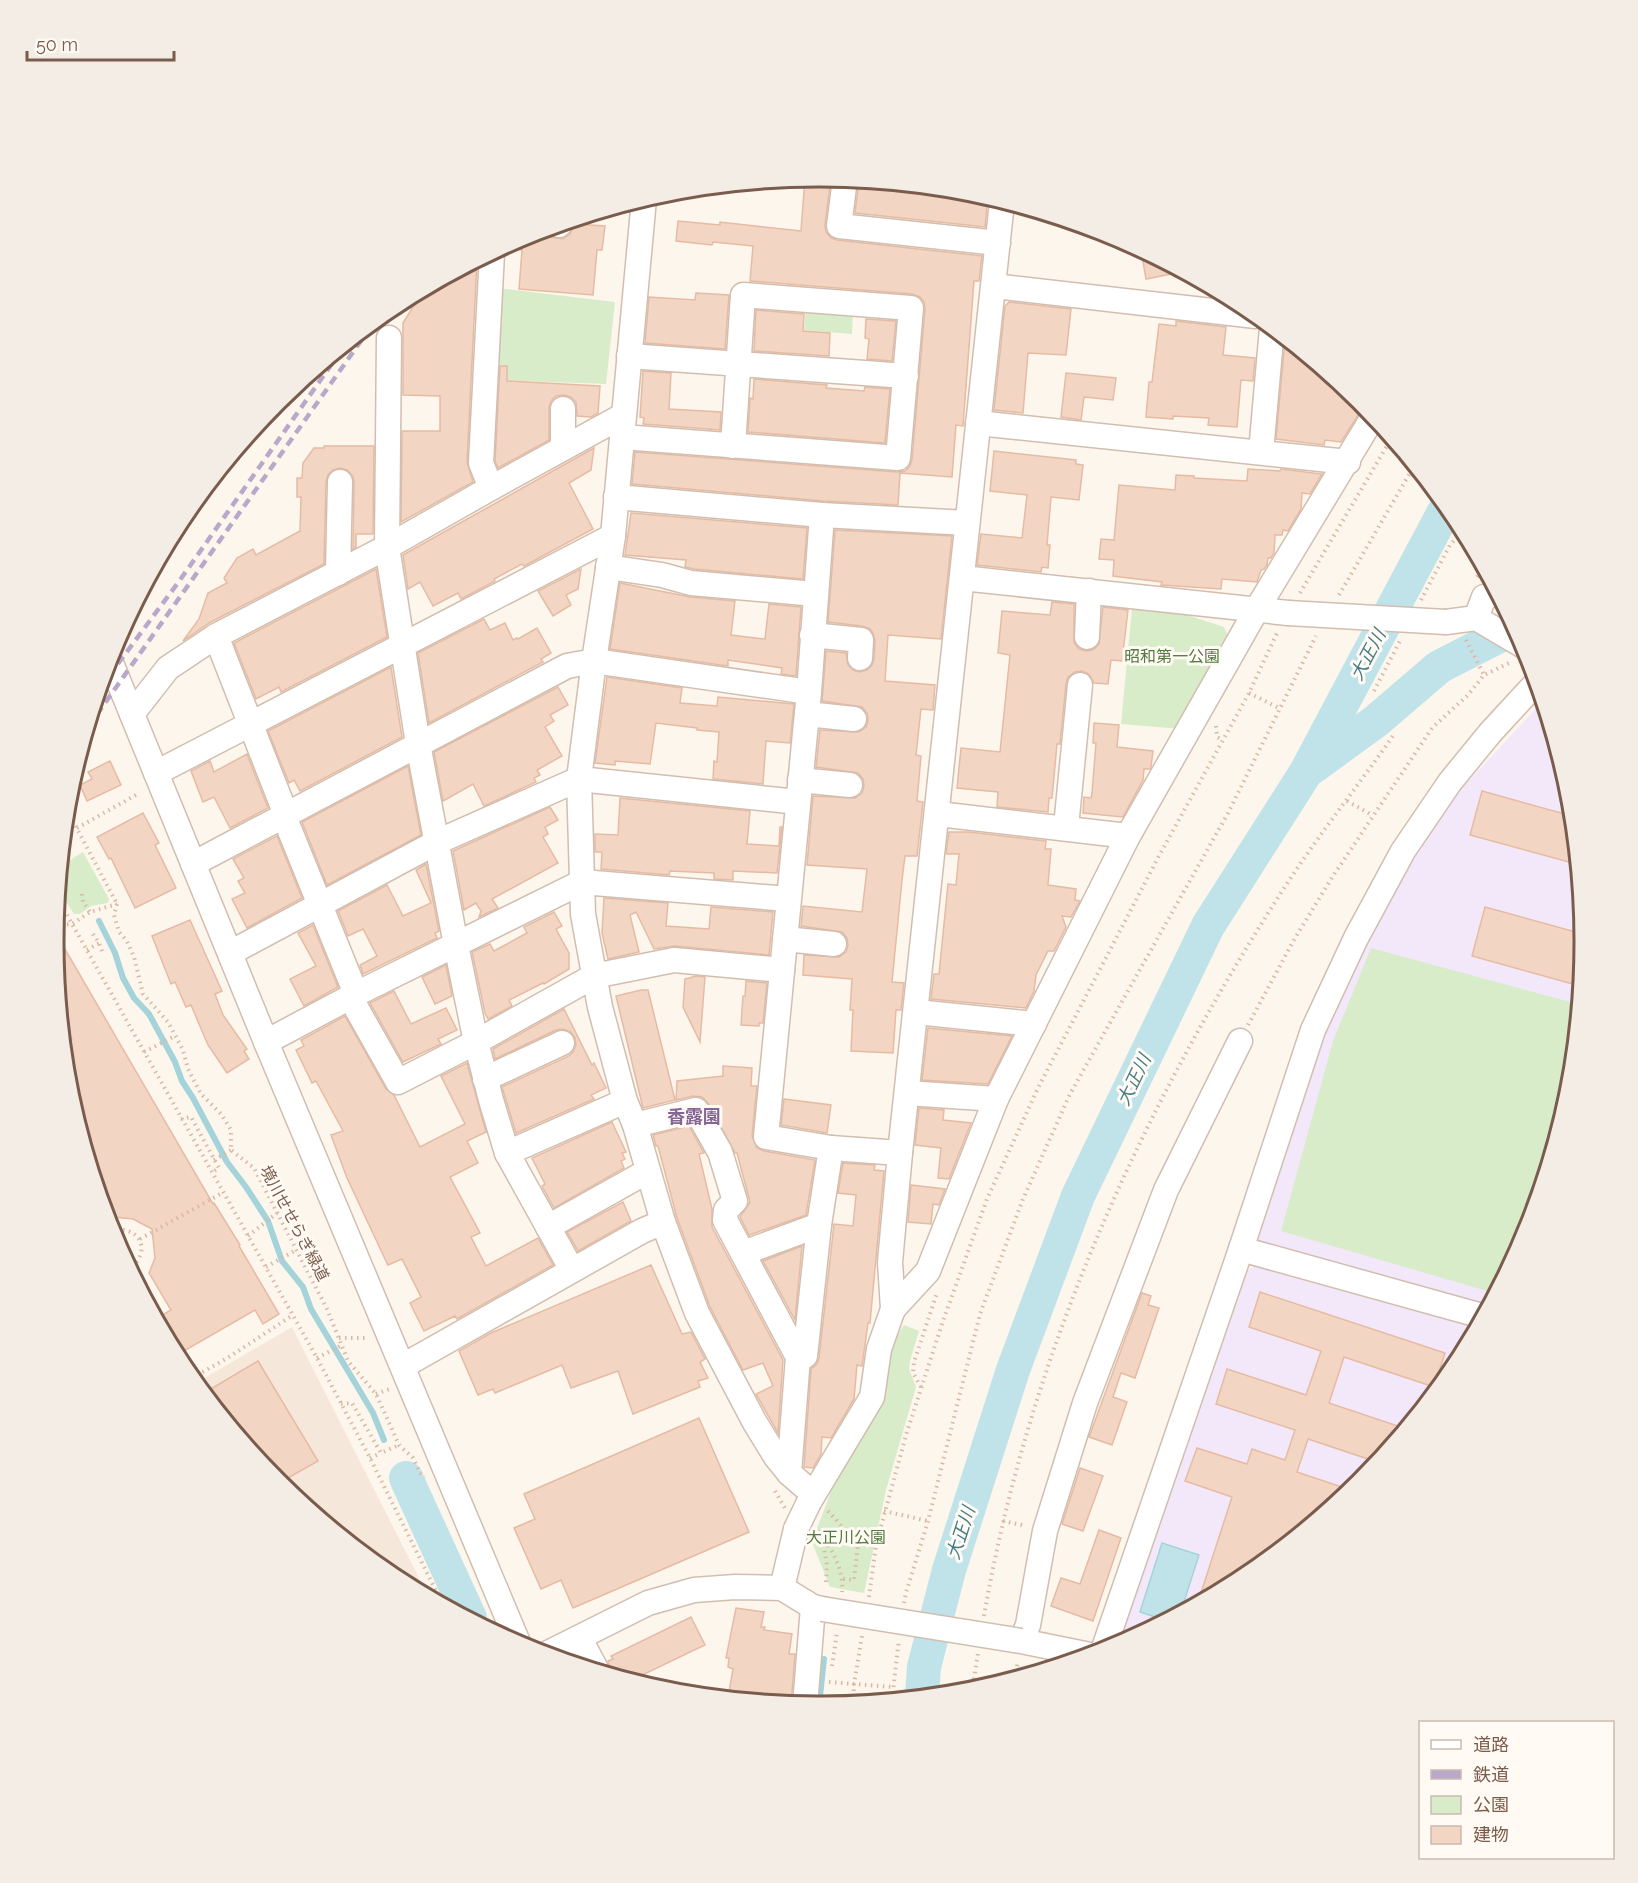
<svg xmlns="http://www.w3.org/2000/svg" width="1638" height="1883" viewBox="0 0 1638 1883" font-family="Raleway,'Noto Sans JP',sans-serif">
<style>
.residential{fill:#f5e8da}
.education{fill:#f3e8fa}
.green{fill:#d8ecc9}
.water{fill:#bfe3e8;stroke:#a5d3da;stroke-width:1.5}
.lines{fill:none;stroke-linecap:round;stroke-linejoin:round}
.stream{stroke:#a5d3da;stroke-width:6}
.river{stroke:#bfe3e8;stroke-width:34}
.building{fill:#f3d5c3;stroke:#e6bba3;stroke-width:1.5}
.minor-casing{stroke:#d1beb0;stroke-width:27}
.path{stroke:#d9b8a5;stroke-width:4;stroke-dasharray:1.5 4.5;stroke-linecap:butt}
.minor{stroke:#fff;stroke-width:24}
.rail{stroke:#b9a8c9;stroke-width:4.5;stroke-dasharray:9 6;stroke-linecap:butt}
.minor-bridge-casing{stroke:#d1beb0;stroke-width:27;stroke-linecap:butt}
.minor-bridge{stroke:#fff;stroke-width:24}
.labels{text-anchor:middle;stroke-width:6;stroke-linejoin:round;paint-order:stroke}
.park-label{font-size:16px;fill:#537a41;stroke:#fffaf3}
.street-label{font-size:16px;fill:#7a5c4d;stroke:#fffaf3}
.water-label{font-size:18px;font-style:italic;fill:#437c86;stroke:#fffaf3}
.neighbourhood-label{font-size:18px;font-weight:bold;fill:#846695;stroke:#fffaf3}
.rim{fill:none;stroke:#7a5c4d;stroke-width:3}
</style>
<rect width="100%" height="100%" fill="#fdf6ec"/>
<path class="residential" d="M292 1327 428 1596 394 1577 278 1482 196 1383Z"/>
<g class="education">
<path d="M1542 702 1569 793 1584 942 1569 1091 1526 1235 1486 1309 1262 1248 1254 1236 1322 1033 1366 943 1414 857 1461 789Z"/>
<path d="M1261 1263 1478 1323 1455 1367 1360 1483 1244 1578 1127 1640 1121 1631 1243 1272Z"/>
</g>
<g class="green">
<path d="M497 288 615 302 606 384 494 380Z"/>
<path d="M806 308 853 311 852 334 804 330Z"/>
<path d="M1132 608 1178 612 1224 627 1229 638 1182 729 1121 724Z"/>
<path d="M83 852 109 899 108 903 91 906 80 914H74L59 890 62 865Z"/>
<path d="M1371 948 1578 1004 1569 1091 1526 1235 1494 1293 1281 1231 1333 1041Z"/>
<path d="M904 1325 919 1331 910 1361 909 1369 916 1387 886 1490 864 1593 830 1587 812 1542 833 1486 874 1419 885 1393 890 1346Z"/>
</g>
<path class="water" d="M1162 1543 1199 1555 1181 1611 1164 1620 1140 1612Z"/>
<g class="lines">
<g class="stream">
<path d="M99 921 115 953 123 978 134 998 149 1014 175 1062 182 1081 193 1098 227 1162 246 1187 268 1221 282 1261 303 1287 311 1309 373 1413 384 1440"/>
<path d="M819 1706 824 1659"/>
</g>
<g class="river">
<path d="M1313 767 1376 721 1439 667 1515 628"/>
<path d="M406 1478 470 1618"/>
<path d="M922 1696 924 1667 949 1570 1013 1370 1078 1196 1208 926 1306 772 1447 506"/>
</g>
</g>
<g class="building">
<path d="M819 177 831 178 825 225 826 232 831 238 837 240 982 256 979 281H974L963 426 956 425 952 477 900 473 898 505 823 501 632 484 635 452 897 472 905 471 910 466 912 459 925 309 924 302 920 297 912 294 750 281 753 246 713 242 712 245 676 241 678 221 720 225V222L801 231 805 178Z"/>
<path d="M859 180 969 191 984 196 983 206H987L985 227 855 213Z"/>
<path d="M574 224 605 226 602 250H597L593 295 519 289 522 250 505 248V246L528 234 563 239 570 234Z"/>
<path d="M1141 250 1182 272 1146 279Z"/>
<path d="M477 261 467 462 473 482 401 522 402 431H440V396L403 395V323L424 289Z"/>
<path d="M696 293 729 295 725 349 645 343 649 297 695 300Z"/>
<path d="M1009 302 1071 309 1066 355 1028 353 1023 413 994 410 1005 306Z"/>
<path d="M756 310 804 314 803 331 830 333 829 356 754 351Z"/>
<path d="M866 319 896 321 892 361 867 359 869 339 865 338Z"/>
<path d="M1176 321 1226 327 1223 355 1255 358 1253 381 1241 380 1237 427 1208 425 1209 418 1173 416V419L1146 417 1149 382H1152L1159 324 1176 326Z"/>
<path d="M1285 339 1364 406 1341 442 1325 440 1324 445 1276 439Z"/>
<path d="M500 366H507V381L600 386 598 413 591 417 577 416 576 402 571 397 564 395 556 396 551 401 549 408V440L498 468 495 461Z"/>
<path d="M643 371 671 373 669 409 721 412 720 430 643 424 644 418 640 417Z"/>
<path d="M1066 373 1116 378 1113 400 1084 397 1081 420 1061 417Z"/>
<path d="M754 379 827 385 826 388 864 391 865 387 890 389 885 443 748 432 750 398 753 399Z"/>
<path d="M324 446H374L373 534H356V547L353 549 354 482 353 476 347 470 340 468 333 470 328 475 326 482 324 564 209 623 183 641 199 619 208 593 227 583 224 578 237 558 253 549 256 555 300 531 301 497H297V478H302L303 463 314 448H324Z"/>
<path d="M594 448 591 470 569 483 593 529 524 566 522 564 494 579 495 581 461 599 458 593 433 606 420 582 408 589 403 555Z"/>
<path d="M994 451 1076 460V464L1083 465 1079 500 1051 497 1047 545H1050L1048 568 1042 567 1041 572 977 565 981 534 1022 538 1027 495 990 491Z"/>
<path d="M1248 469 1280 471 1281 469 1322 474 1310 494 1302 493 1301 509 1288 531 1283 530 1282 535H1275L1274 553 1271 558H1268L1267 565 1264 569 1261 570 1257 582 1222 579 1221 589 1161 585 1162 582 1113 576 1114 560 1099 559 1101 539 1114 540 1119 485 1175 490 1176 475 1194 476V478L1247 481Z"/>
<path d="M631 513 807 528 803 579 694 569 685 567 686 560 625 555Z"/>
<path d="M835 530 952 536 941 639 888 635 885 681 935 685 933 710 921 709 916 755 921 756 917 801 923 802 917 856H905L902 880 892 982 904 983 901 1010H896L893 1053 851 1051 853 1010H850L852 979 803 975 804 955 839 957 846 952 848 945 847 938 842 932 801 926 803 906 862 912 867 869 807 865 813 796 855 798 862 793 864 786 863 779 858 773 816 767 820 730 859 732 866 727 868 720 867 713 862 707 822 701 826 651 846 653 848 665 853 670 859 672 867 670 872 665 874 659 875 640 873 633 870 629 862 626 828 622Z"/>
<path d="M376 569 387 637 281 692 279 687 256 699 234 643Z"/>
<path d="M581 569 578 589 566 595 571 605 553 616 538 591Z"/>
<path d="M620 583 690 597 735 601 731 635 765 639 769 604 801 607 796 676 781 674 782 668 728 660V666L610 649Z"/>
<path d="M1052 602 1074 604V643L1079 649 1086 651 1093 650 1099 644 1103 607 1128 610 1122 661 1111 660 1108 684 1094 683 1089 674 1082 671 1075 672 1068 677 1066 684 1060 744H1057L1052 798H1049L1048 812 997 807 998 792 957 788 961 748 1000 752 1010 655 998 653 1002 611 1050 615Z"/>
<path d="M484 619 490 630 505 623 513 640 517 638 518 639 537 628 551 653 541 659 543 662 429 723 418 653Z"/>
<path d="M391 667 402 737 300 791 294 780 289 783 268 731Z"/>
<path d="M607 677 682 688 680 703 717 706 718 697 794 704 790 743 766 741 763 784 713 779 714 761 717 762 719 732 697 730V728L656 723 650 764 615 761V765L595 763Z"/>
<path d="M558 687 568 705 550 715 554 721 545 727 562 756 537 770 540 775 534 778 536 782 484 806 473 784 443 801 434 752Z"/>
<path d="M1094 723 1119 725 1117 747 1153 751 1151 767 1150 769H1144L1143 780 1123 817 1083 813 1084 797 1091 798 1092 793 1096 743H1093Z"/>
<path d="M247 754 268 808 230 828 214 797 203 802 191 771 210 761 214 772Z"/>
<path d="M110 761 121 785 87 801 80 785 92 779 88 772Z"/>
<path d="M408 766 421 835 327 885 302 822Z"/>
<path d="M1482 791 1572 816 1576 864 1470 835Z"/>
<path d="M620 798 750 811 747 844 779 846 780 827H782L777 873 733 871V880L714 879V873L670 871 669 875 601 869 602 852H595V834L618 835Z"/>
<path d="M550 807 558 820 545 827 548 834 543 837 558 863 492 899 498 908 479 917 481 911 476 903 464 910 453 851Z"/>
<path d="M143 813 159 843 155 845 176 888 135 908 111 858 109 859 97 837Z"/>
<path d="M949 832H969L1046 841 1045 849H1051L1048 885 1076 889 1075 900 1080 901 1071 917 1062 916 1066 927 1054 951H1048L1036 975 1034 991 1026 1008 931 999 934 974H939L948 884 956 885 959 854H946Z"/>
<path d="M277 836 302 898 247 928 232 899 245 893 238 881 244 878 233 859Z"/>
<path d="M426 864 439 931 435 933 437 938 363 974 360 965 377 956 363 929 348 936 338 911 387 885 403 916 431 903 416 870Z"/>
<path d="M604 898 668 903 666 926 709 929 711 907 773 912 769 955 675 946 654 949 636 912 630 915 639 952 608 959 602 933Z"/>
<path d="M1485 907 1583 934 1580 986 1472 956Z"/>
<path d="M554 912 562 926 556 929 569 953V969L544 984 543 983 509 1000 512 1006 488 1019 485 1013 472 952 490 944 494 951 527 933 524 927Z"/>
<path d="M190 920 222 991 215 994 223 1015 247 1049 244 1051 249 1059 227 1073 208 1045 191 1005 186 1007 175 982 171 984 152 936Z"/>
<path d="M313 925 338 987 304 1006 290 979 316 966 298 933Z"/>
<path d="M55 932 213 1204 214 1203 240 1245 239 1246 279 1314 263 1324 255 1310 177 1355 157 1318 171 1310 149 1273 155 1258 152 1229 133 1219 114 1217 99 1190 69 1090 64 1047 72 1040 61 1016 54 941Z"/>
<path d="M446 965 452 996 435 1004 422 977Z"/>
<path d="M696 976 705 977 700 1042 683 1007 685 979Z"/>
<path d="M746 981 767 983 763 1023H759V1026L741 1025 743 996H745Z"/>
<path d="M641 990H648L675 1100 643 1108 616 996Z"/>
<path d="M394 991 411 1024 446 1008 457 1030 438 1039 441 1044 403 1062 370 1003Z"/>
<path d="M564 1009 592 1065 594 1063 606 1088 591 1095 594 1099 516 1133 502 1087 569 1056 573 1052 576 1045 575 1038 571 1032 563 1029 556 1030 495 1059 493 1049Z"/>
<path d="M345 1016 386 1089 394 1095 420 1147 465 1124 441 1076 467 1063 486 1132 467 1141 478 1163 450 1177 480 1233 471 1237 486 1266 538 1238 553 1265 457 1319 455 1316 424 1331 410 1303 421 1297 402 1259 388 1265 385 1259 347 1178 331 1135 343 1131 316 1081 312 1083 296 1050 304 1046 301 1040Z"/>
<path d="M928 1028 1012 1036 988 1084 922 1080Z"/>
<path d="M723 1066 752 1068 751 1086H757L752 1136 757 1148 764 1151 815 1160 806 1215 749 1235 740 1217 750 1202 737 1153H735L708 1103 702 1097 693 1096 676 1100 677 1081 723 1076Z"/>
<path d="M784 1099 831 1105 827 1133 781 1125Z"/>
<path d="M919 1108 944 1110 943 1120 971 1123 949 1179 938 1178 941 1148 915 1145Z"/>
<path d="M612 1122 626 1152 622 1153 625 1159 621 1161 624 1168 554 1208 542 1186 545 1184 532 1158Z"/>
<path d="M689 1126 704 1153 699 1154 712 1209V1227L783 1360 778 1433 756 1394 773 1386 763 1363 743 1370 710 1307 677 1218 658 1146H656L653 1135Z"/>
<path d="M843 1163 875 1165 874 1170 884 1171 870 1323H868L862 1366 857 1365 854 1399 831 1438 822 1437 821 1454 813 1468 804 1467 811 1369 817 1364 819 1358 834 1224 853 1226 856 1195 838 1193Z"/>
<path d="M911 1185 945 1189 939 1205 933 1204 931 1224 908 1222Z"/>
<path d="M623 1202 631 1221 578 1251 567 1232Z"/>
<path d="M802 1246 795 1320 763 1261Z"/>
<path d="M651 1265 682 1334 691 1332 705 1359 700 1362 708 1378 698 1381 700 1387 633 1414 618 1371 571 1388 562 1365 495 1393 493 1389 478 1395 459 1351 491 1333Z"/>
<path d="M1260 1292 1445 1353 1434 1387 1344 1357 1329 1403 1404 1428 1377 1462 1308 1439 1297 1472 1351 1490 1244 1578 1198 1602 1232 1497 1185 1481 1197 1448 1247 1464 1252 1449 1285 1460 1295 1430 1216 1404 1227 1369 1306 1395 1321 1351 1249 1327Z"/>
<path d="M1142 1293 1151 1296 1148 1305 1159 1308 1135 1378 1121 1373 1113 1397 1127 1402 1112 1445 1089 1437Z"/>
<path d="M258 1361 318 1461 279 1483 204 1393Z"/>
<path d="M699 1418 749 1532 573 1608 561 1580 541 1589 514 1528 535 1519 524 1494Z"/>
<path d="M1080 1468 1103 1476 1083 1531 1062 1524Z"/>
<path d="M1099 1530 1121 1538 1093 1621 1051 1606 1061 1578 1080 1584Z"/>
<path d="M736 1608 764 1612 761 1627H765L764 1630 792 1634 789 1654H795L791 1704 728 1698 733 1669 728 1667 729 1658H726Z"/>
<path d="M691 1617 705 1645 632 1680 610 1674 608 1661 613 1659 611 1656Z"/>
</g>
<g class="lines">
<g class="minor-casing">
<g id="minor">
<path d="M845 179 839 226 998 243"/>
<path d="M644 199 613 536 594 661 579 779 583 914 600 1007 625 1101 635 1125 663 1222 697 1313 754 1421 776 1457 789 1473 813 1494"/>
<path d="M559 225 560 224"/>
<path d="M994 286 1256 316"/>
<path d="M389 338 387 547 418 744 456 945 476 1042 491 1100 507 1153 625 1101"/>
<path d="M629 356 906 376"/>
<path d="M978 423 1348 462"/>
<path d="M622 437 898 458 911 308 743 295 733 446"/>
<path d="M563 448V409"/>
<path d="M1261 452 1272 328"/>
<path d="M491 488 481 463 492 253"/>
<path d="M616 497 822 515 967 523"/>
<path d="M822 515 809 692 766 1137 831 1148 900 1153"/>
<path d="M608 567 662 575 691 583 815 594"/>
<path d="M338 573 340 482"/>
<path d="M962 578 1288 613"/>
<path d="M1476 618 1484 597 1496 594"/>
<path d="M1446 622 1476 618 1525 647"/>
<path d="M812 635 861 640 860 658"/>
<path d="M216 636 283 807 284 816 356 994 354 1004 398 1082 476 1042 594 976 674 960 782 970"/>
<path d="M1087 637 1089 591"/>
<path d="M109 658 266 1042 519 1645"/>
<path d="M132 714 168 668 216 636 387 547 491 488 624 415"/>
<path d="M807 714 854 719"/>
<path d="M156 773 613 536"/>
<path d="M800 780 850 785"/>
<path d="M938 814 1128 836"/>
<path d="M1066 827 1080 685"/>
<path d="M193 864 567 666 594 661 809 692"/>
<path d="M785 939 834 944"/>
<path d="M230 953 437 842 579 779 798 802"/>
<path d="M916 1012 1034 1024"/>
<path d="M266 1042 356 994 582 882 788 899"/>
<path d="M485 1079 562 1043"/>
<path d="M907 1093 996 1099"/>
<path d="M635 1125 696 1110 720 1152 735 1201 726 1210 725 1220 798 1357 789 1473"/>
<path d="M507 1153 572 1270"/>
<path d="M548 1227 648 1171"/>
<path d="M1241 1249 1482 1316"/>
<path d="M743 1253 819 1225"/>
<path d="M893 1309 928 1271 996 1099 1128 836 1257 609 1373 417"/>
<path d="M798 1357 805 1356 819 1225 831 1148"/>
<path d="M403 1366 642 1231 663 1222"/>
<path d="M809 1502 872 1397 879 1349 893 1309 890 1262 900 1153 1002 202"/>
<path d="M782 1588 796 1529"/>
<path d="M580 1639 596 1669"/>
<path d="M1103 1651 1241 1249 1313 1030 1356 938 1403 851 1450 782 1490 733 1536 683"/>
<path d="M546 1654 648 1603 694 1590 735 1587 782 1588 813 1607 822 1609"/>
<path d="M1090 1655 1021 1641 1028 1625 1045 1531 1085 1403 1166 1190 1240 1041"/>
<path d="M805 1705 813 1607"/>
</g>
</g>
<g class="path">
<path d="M1477 577 1482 567"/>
<path d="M1300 593 1391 439"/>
<path d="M1339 595 1414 466"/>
<path d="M1421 600 1450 545 1463 531"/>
<path d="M1466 640 1484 675"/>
<path d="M1374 691 1401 639"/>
<path d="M1249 693 1279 708"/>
<path d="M1216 726 1217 737 1223 740"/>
<path d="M1347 801 1372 815"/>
<path d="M67 810 117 904"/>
<path d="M77 828 136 795"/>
<path d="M82 894 83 902 90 912"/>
<path d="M58 899 317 1358 370 1458 442 1603"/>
<path d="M117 904 114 915 116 922 119 932 127 941 134 957 143 994 168 1022 183 1050 188 1069 201 1094 221 1114 231 1130V1150L254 1168 327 1309 348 1361 376 1394 399 1445 413 1458 420 1473 425 1477"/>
<path d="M55 926 72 924 90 912 117 904"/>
<path d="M93 934 99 943 103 954"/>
<path d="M87 950 99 943"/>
<path d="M1248 1025 1295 938 1333 876 1432 728 1468 695 1484 675 1509 663"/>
<path d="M63 1029 67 1040"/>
<path d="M144 1052 175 1036"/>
<path d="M181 1119 191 1117 219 1168 211 1173"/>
<path d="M214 1160 231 1150"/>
<path d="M111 1231C139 1224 153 1251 130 1268"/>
<path d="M248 1236 277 1213"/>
<path d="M140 1239 222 1193"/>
<path d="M266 1267 296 1250"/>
<path d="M132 1268 151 1303"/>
<path d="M339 1338H369"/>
<path d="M317 1358 342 1345"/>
<path d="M192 1378 229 1357 293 1315"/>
<path d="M921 1387 913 1373 914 1362 937 1293"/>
<path d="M376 1394 390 1389"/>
<path d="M341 1404 352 1403 381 1453 399 1445"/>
<path d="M370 1458 381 1453"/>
<path d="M775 1491 785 1508"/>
<path d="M828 1511 858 1544 854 1580 843 1579"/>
<path d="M884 1511 928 1521"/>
<path d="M1003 1521 1026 1526"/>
<path d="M818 1531C832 1548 844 1570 842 1592"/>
<path d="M858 1544 876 1545"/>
<path d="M826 1582 827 1565 824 1548 827 1543"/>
<path d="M869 1597 876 1545 906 1435 943 1321 987 1199 1038 1088 1160 854 1249 693 1278 631"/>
<path d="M904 1603 906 1593 928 1521 980 1314 1023 1199 1070 1094 1228 813 1316 636"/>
<path d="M984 1616C1030 1350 1145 1100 1292 876 1324 828 1360 783 1393 736"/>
<path d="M832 1666 837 1632"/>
<path d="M1015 1678 1018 1661"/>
<path d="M829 1682 892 1687"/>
<path d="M972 1691 978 1653"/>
<path d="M892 1699 899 1640"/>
<path d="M853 1703 854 1684 862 1636"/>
</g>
<use href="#minor" class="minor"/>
<g class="rail">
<path d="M100 688 180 580 343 348"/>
<path d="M88 727 375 321"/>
</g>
<g class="minor-bridge-casing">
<g id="minor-bridge">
<path d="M1288 613 1446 622"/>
<path d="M796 1529 809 1502"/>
<path d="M822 1609 1021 1641"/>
</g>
</g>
<use href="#minor-bridge" class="minor-bridge"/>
</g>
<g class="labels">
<g class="park-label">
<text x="1172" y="662">昭和第一公園</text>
<text x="846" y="1543">大正川公園</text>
</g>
<g class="street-label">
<text transform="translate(295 1223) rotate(62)" y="6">境川せせらぎ緑道</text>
</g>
<g class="water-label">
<text transform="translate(1368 655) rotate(-62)" y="6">大正川</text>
<text transform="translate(1134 1080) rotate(-64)" y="6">大正川</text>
<text transform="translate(961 1533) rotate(-72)" y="6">大正川</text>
</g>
<g class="neighbourhood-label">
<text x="694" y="1123">香露園</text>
</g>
</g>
<path d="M0 0H1638V1883H0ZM818 187H820A754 754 0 0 1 1574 941V942A754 754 0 0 1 820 1696H818A754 754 0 0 1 64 942V941A754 754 0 0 1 818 187Z" fill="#f4ede6" fill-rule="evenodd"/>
<path class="rim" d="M818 187H820A754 754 0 0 1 1574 941V942A754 754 0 0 1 820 1696H818A754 754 0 0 1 64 942V941A754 754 0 0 1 818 187Z"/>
<rect x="1419" y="1721" width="195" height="138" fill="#fffaf3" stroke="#cabbb1" stroke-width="1.5"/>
<rect x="1431" y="1740" width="30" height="9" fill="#ffffff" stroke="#cabbb1" stroke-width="1.5"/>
<text x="1473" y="1751" font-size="18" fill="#7a5c4d">道路</text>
<rect x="1431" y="1770" width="30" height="9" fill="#b9a8c9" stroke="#cabbb1" stroke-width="1.5"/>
<text x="1473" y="1781" font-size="18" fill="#7a5c4d">鉄道</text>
<rect x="1431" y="1796" width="30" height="18" fill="#d8ecc9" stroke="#cabbb1" stroke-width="1.5"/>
<text x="1473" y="1811" font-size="18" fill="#7a5c4d">公園</text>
<rect x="1431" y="1826" width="30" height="18" fill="#f3d5c3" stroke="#cabbb1" stroke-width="1.5"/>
<text x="1473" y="1841" font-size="18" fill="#7a5c4d">建物</text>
<path d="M27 51v9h147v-9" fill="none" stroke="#7a5c4d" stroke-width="3"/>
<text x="36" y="51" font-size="18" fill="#7a5c4d" stroke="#fffaf3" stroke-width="4.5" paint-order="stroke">50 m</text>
</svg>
